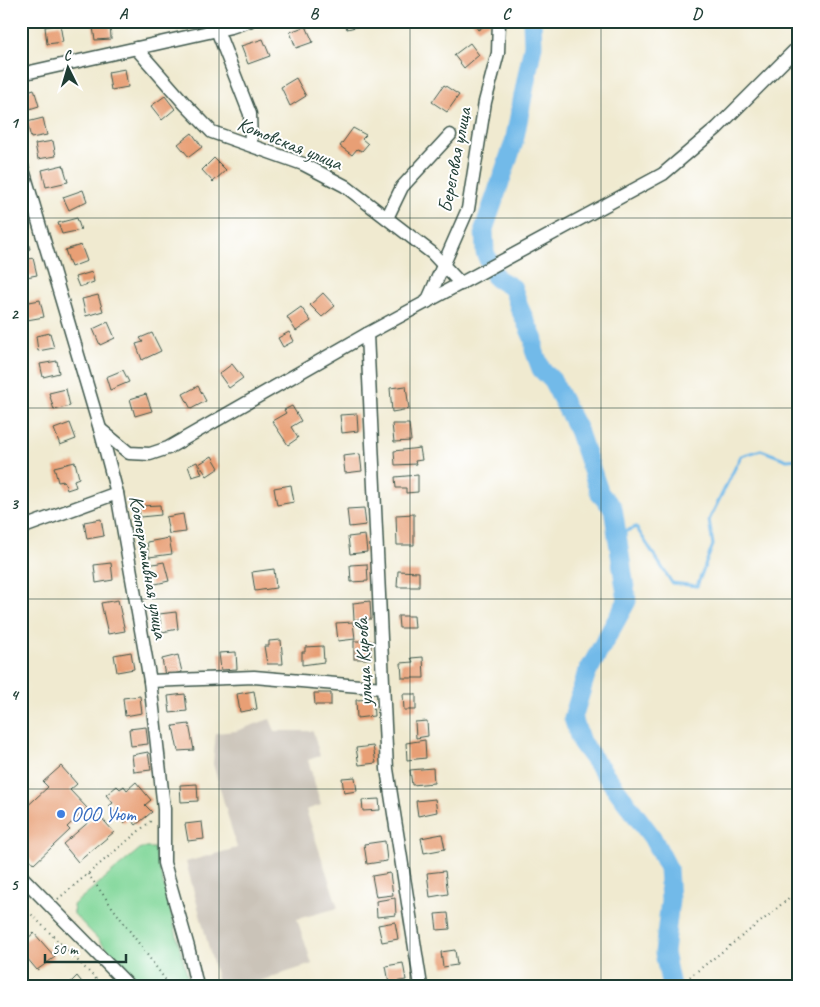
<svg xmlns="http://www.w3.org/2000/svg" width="820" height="1007" viewBox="0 0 820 1007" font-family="Caveat,sans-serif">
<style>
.industrial{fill:#cac3b8}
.green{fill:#81d79a;stroke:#508a67}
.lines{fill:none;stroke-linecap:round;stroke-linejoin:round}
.stream{stroke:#72bae9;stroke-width:3}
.river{stroke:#72bae9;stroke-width:19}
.building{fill:#e89f75}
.minor-casing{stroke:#3e574b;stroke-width:15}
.path{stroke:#3e574b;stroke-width:2;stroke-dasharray:1 4;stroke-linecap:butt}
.minor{stroke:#fff;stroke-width:12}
.grid{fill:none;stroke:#1f3d34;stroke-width:1;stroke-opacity:0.55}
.shop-dot{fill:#3f7fe0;stroke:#fff;stroke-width:2}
.labels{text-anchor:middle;stroke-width:4;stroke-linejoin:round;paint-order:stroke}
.street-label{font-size:20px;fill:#1f3d34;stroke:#fff}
.shop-label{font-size:20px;fill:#366cbe;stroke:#fff;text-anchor:start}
.neatline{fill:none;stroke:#1f3d34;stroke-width:2}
.grid-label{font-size:16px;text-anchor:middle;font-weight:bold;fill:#1f3d34}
</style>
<rect width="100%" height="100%" fill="#fff"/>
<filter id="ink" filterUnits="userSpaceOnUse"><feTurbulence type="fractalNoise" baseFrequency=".02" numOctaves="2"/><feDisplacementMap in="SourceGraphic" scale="10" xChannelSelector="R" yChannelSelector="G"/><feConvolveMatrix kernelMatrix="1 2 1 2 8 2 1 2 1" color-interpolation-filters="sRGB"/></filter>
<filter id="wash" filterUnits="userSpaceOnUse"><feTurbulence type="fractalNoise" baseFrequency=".0096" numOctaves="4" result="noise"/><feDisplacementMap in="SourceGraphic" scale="20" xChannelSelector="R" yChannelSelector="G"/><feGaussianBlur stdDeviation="1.12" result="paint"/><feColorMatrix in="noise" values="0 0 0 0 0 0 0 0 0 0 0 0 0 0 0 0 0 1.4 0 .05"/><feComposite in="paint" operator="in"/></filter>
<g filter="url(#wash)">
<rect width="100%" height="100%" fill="#f0ead0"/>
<path class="industrial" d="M270 719 275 731H313L320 756 308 760 321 805 306 810 338 908 297 919 312 964 244 986H219L186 862 237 848 213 764 216 733 236 731Z"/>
<path class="green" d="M141 848H154L190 986H143L74 914 73 905Z"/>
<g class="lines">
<path class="stream" d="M617 535 636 527 672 583 697 586 713 545 709 520 741 456 761 450 787 460 799 459"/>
<path class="river" d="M532 21 533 45 514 142 484 229 485 252 496 278 513 288 519 307 534 340V350L541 369 552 380 578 430 600 494 613 508 627 601 586 675 573 718 581 742 652 837 668 868 670 900 664 953 671 986"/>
</g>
<g id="blocks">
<g class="building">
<path d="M92 21H110L111 39 95 40Z"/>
<path d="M344 21H358L360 26 347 29Z"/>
<path d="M472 21H492L478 30Z"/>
<path d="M60 24 63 42 47 44 45 27Z"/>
<path d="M306 26 313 42 296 48 290 32Z"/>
<path d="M23 27 25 46H21V28Z"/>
<path d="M263 39 270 56 248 64 241 46Z"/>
<path d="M470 43 479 55 464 68 454 55Z"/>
<path d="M799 64V82H798L794 65Z"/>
<path d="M125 69 128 87 111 90 108 72Z"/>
<path d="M296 78 306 96 290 106 281 87Z"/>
<path d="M444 85 459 95 447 112 432 102Z"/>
<path d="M34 89 39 106 23 111 21 93Z"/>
<path d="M165 96 175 109 162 120 151 106Z"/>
<path d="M43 118 47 135 31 138 27 122Z"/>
<path d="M353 128 366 135 362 139 368 144 362 151 357 149 352 155 340 146Z"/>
<path d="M192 133 202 147 189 157 178 144Z"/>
<path d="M53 141 56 156 38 159 35 144Z"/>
<path d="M214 158 226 170 213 182 202 170Z"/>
<path d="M63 165 68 182 46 187 42 170Z"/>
<path d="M83 190 87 201 69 210 63 197Z"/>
<path d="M77 218 81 230 62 234 58 223Z"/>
<path d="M25 232 30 249 21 252V233Z"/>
<path d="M81 245 87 261 71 267 65 250Z"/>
<path d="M33 258 37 275 21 278V261Z"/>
<path d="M92 272 94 282 79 287 75 277Z"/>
<path d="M323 293 335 306 322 317 310 305Z"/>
<path d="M98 295 103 311 86 316 82 299Z"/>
<path d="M40 300 44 317 27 320 24 303Z"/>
<path d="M301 307 311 321 296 331 287 317Z"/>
<path d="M108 322 115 338 100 345 93 329Z"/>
<path d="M289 332 294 341 283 347 278 338Z"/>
<path d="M50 333 54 348 38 351 36 336Z"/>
<path d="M152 333 161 351 142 360 136 344 143 342 140 338Z"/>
<path d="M57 361 59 373 43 377 40 364Z"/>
<path d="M232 364 243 378 229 388 219 374Z"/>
<path d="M123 370 129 382 110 390 106 377Z"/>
<path d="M198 386 206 401 191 409 183 394Z"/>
<path d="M406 386 409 409 392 412 390 388Z"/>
<path d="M66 389 70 406 54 410 49 393Z"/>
<path d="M146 394 152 411 135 416 130 399Z"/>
<path d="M292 406 301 421 291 427 298 438 288 445 272 421 286 413 284 410Z"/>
<path d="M357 414 358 431 342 433 340 415Z"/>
<path d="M70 423 76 439 60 445 54 429Z"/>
<path d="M392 424H409L411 441 394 442Z"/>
<path d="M420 448 422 460 415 461 416 464 395 465 394 451Z"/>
<path d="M360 454 362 471 345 473 343 456Z"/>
<path d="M212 456 219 468 207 476 199 464Z"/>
<path d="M75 462 79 478 74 480 76 487 67 490 64 481 58 482 54 467Z"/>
<path d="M197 462 202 474 192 477 188 466Z"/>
<path d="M418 475V492L406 493V488H396L395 477Z"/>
<path d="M291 485 294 502 277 505 274 488Z"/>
<path d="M160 505 161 515 140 517 139 506Z"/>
<path d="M364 508 366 525 349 527 347 509Z"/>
<path d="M183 514 186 532 169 534 166 517Z"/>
<path d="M414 514V545H397L396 515Z"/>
<path d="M101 519 104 536 87 539 84 522Z"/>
<path d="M365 535 367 552 350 554 348 537Z"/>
<path d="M169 538 172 554 149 557 147 542Z"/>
<path d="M164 562 169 581 151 585 148 565Z"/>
<path d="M111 563 113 580 96 583 94 565Z"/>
<path d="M367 564 368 581 351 582 350 565Z"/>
<path d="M274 569 276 588 255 591 252 572Z"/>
<path d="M398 571 419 572V587H397Z"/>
<path d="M118 600 125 631 108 634 101 603Z"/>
<path d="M370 601 371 619 354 620 353 603Z"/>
<path d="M176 612 178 629 162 632 159 614Z"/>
<path d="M398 616H414L415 628H399Z"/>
<path d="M353 622 355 639 338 641 336 623Z"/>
<path d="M281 640 283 664H267L264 646H269V641Z"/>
<rect x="354" y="641" width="17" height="18"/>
<path d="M323 646 324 662 302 665V652H305V647Z"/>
<path d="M131 652 134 669 117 672 114 655Z"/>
<path d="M236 652 237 669 221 670 219 653Z"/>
<path d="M178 655 182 672 165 676 162 659Z"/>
<path d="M423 657 424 678H402L401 663 413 662 411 658Z"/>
<path d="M254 691 257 709 240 712 237 694Z"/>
<path d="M314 693H331V705H315Z"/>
<path d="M185 694 187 711 170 713 168 696Z"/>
<path d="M403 694H416V710H404Z"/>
<path d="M140 696 142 713 125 716 123 698Z"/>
<path d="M373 699 374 716 357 718 356 700Z"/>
<path d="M427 721 428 736 416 738 415 722Z"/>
<path d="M189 724 194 750 178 751 173 726Z"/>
<path d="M146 727 148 744 131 746 129 729Z"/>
<path d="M425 740 426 758 407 760 406 743Z"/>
<path d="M373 746 376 763 359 765 356 748Z"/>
<path d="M148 752 151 770 134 772 132 755Z"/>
<path d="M61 766 77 784 70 790 87 808 67 827 70 830 34 864 21 849V820L26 816 22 811 48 787 43 782Z"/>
<path d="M433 768 434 783 412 785 410 770Z"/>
<path d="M355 777 357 791 344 793 342 778Z"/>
<path d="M136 782 151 800 145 805 152 812 136 825 130 818 124 823 109 806 113 803 106 795 117 786 120 789 124 786 127 790Z"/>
<path d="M197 784 198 801 181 802 180 785Z"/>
<path d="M379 799 380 810 363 811 362 800Z"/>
<path d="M435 799 437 812 418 816 416 801Z"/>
<path d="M98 814 114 832 78 862 63 844Z"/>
<path d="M202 822 204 839 188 841 185 824Z"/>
<path d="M442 834 445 849 424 853 421 838Z"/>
<path d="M385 841 387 861 367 864 364 844Z"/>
<path d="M445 871 448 894 430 897 427 873Z"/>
<path d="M390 873 393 895 376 897 372 876Z"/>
<path d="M395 898 396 915 377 917 376 901Z"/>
<path d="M448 913 450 929 437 930 435 914Z"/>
<path d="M395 922 398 939 382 942 378 925Z"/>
<path d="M34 933 55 957 37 970 21 951V944Z"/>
<path d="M455 950 457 965 443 967 441 952Z"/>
<path d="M403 963 406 980 389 983 386 966Z"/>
<path d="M77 976 85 986H67Z"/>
</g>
</g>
</g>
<g filter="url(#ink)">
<use href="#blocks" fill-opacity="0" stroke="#3e574b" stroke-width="1"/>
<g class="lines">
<g class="minor-casing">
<g id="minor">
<path d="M216 21 217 30 250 114 251 144"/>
<path d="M136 48 185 104 212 132 303 164 345 186 432 253 461 284"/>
<path d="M21 74 231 27 249 21"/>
<path d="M21 163 100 429 117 493 150 681 164 809V863L188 947 197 986"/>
<path d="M387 218 402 187 450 135"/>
<path d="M427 302 468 209 485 102 498 53 499 21"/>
<path d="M367 334 387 769 421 986"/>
<path d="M100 429 129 453 150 454 168 448 367 334 663 174 717 128 799 46"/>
<path d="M21 528 117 493"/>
<path d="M150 681 254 677 383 688"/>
<path d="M21 876 129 986"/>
</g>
</g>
<g class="path">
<path d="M88 874 170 986"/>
<path d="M58 899 152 820"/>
<path d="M21 904 103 986"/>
<path d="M686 980 699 986"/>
<path d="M678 986 768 916 799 889"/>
</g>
<use href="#minor" class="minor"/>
</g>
</g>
<path class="grid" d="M219 21V986M410 21V986M601 21V986M21 218H799M21 408H799M21 599H799M21 789H799"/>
<circle class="shop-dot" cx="61" cy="814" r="5"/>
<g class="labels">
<g class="street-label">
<text transform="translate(290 143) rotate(22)" y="7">Котовская улица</text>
<text transform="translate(454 160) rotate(-79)" y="7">Береговая улица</text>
<text transform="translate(149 567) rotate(80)" y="7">Кооперативная улица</text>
<text transform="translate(363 662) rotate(-93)" y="7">улица Кирова</text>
</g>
<g class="shop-label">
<text x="71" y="821">ООО Уют</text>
</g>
</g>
<rect width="820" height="1007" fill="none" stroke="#fff" stroke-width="55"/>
<g transform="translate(68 68) rotate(355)" stroke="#ffffff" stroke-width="4" paint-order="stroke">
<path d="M0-4L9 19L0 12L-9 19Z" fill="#1f3d34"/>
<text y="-8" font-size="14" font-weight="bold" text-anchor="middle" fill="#1f3d34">С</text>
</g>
<path d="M45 954v8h81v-8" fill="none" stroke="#1f3d34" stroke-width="2.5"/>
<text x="52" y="954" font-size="15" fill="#1f3d34" stroke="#ffffff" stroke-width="4" paint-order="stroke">50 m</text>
<rect x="28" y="28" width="764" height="952" class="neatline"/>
<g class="grid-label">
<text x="123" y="19">A</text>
<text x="314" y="19">B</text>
<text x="506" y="19">C</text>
<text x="697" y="19">D</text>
<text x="14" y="128">1</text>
<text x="14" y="319">2</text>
<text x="14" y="509">3</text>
<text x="14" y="700">4</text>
<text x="14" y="890">5</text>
</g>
</svg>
